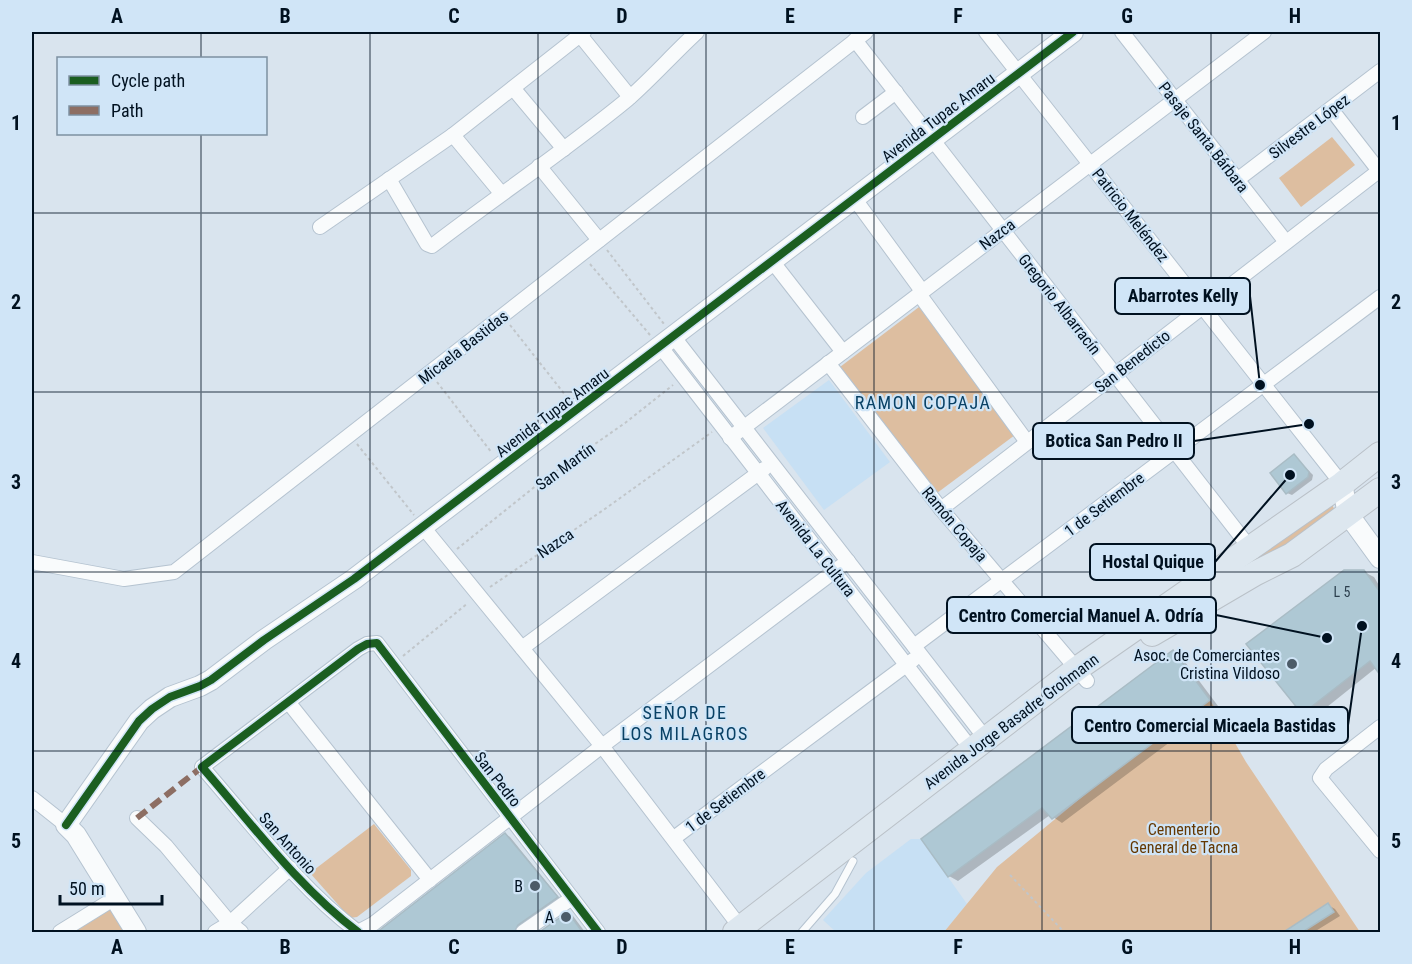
<svg xmlns="http://www.w3.org/2000/svg" width="1412" height="964" viewBox="0 0 1412 964" font-family="'Roboto Condensed',sans-serif">
<style>
.built{fill:#c7e0f4}
.green{fill:#ddbea0}
.shadow{fill:#0003}
.building{fill:#aec8d4;stroke:#a9bcc5;stroke-width:1.5}
.lines{fill:none;stroke-linecap:round;stroke-linejoin:round}
.lane-casing{stroke:#b5c3d0;stroke-width:9}
.street-casing{stroke:#b5c3d0;stroke-width:16}
.secondary-casing{stroke:#b5c3d0;stroke-width:22}
.highway-casing{stroke:#bac1c8;stroke-width:26}
.path{stroke:#c1c6ca;stroke-width:2;stroke-dasharray:3 3;stroke-linecap:butt}
.lane{stroke:#f9fbfc;stroke-width:7}
.street{stroke:#f9fbfc;stroke-width:14}
.secondary{stroke:#f9fbfc;stroke-width:20}
.highway{stroke:#dde7ef;stroke-width:24}
.quiet{stroke:#8d6e63;stroke-width:6;stroke-dasharray:12 6;stroke-linecap:butt}
.cycleway-casing{stroke:#d0e5f7;stroke-width:11}
.cycleway{stroke:#1b5e20;stroke-width:8}
.grid{fill:none;stroke:#001120;stroke-width:1.5;stroke-opacity:0.55}
.poi-dot{fill:#4c5b68;stroke:#d0e5f7;stroke-width:2}
.labels{text-anchor:middle;stroke-width:4.5;stroke-linejoin:round;paint-order:stroke}
.number-label{font-size:14px;fill:#2c3f4d}
.street-label{font-size:16px;fill:#001120;stroke:#d0e5f7}
.poi-label{font-size:16px;fill:#001120;stroke:#d0e5f7;text-anchor:end}
.park-label{font-size:16px;fill:#643802;stroke:#d0e5f7}
.neighbourhood-label{font-size:18px;letter-spacing:1.5px;fill:#094165;stroke:#d0e5f7}
.leader{fill:none;stroke:#001120;stroke-width:2}
.callout-dot{fill:#001120;stroke:#d0e5f7;stroke-width:2}
.callout{fill:#d0e5f7;stroke:#001120;stroke-width:2}
.callout-label{font-size:18px;text-anchor:middle;font-weight:bold;fill:#001120}
.neatline{fill:none;stroke:#001120;stroke-width:2}
.grid-label{font-size:20px;text-anchor:middle;font-weight:bold;fill:#001120}
</style>
<rect width="100%" height="100%" fill="#d9e4ee"/>
<g class="built">
<path d="M829 380 890 462 824 510 763 428Z"/>
<path d="M911 839H921L967 904 944 932H836L823 920 866 873Z"/>
</g>
<g class="green">
<path d="M1332 137 1355 165 1301 207 1279 178Z"/>
<path d="M919 307 1015 435 937 493 933 494 840 367Z"/>
<path d="M1332 504 1334 509 1274 555 1230 573Z"/>
<path d="M1210 700 1246 762 1360 932H944L997 867 1093 788Z"/>
<path d="M374 824 411 870V876L357 917 350 918 310 873Z"/>
<path d="M110 909 125 932H73Z"/>
</g>
<g class="shadow">
<path d="M1294 456 1313 475 1312 480 1292 495 1287 493Z"/>
<path d="M1364 572 1374 577 1380 587V672L1377 667 1312 719 1303 713Z"/>
<path d="M1173 652 1182 658 1218 706 1062 823 1050 815 958 881 949 876Z"/>
<path d="M505 834 510 837 561 900 519 932H378Z"/>
<path d="M1328 905 1335 909 1340 916 1314 932H1284Z"/>
<path d="M568 913 573 916 585 932H541Z"/>
</g>
<g class="building">
<path d="M1294 454 1309 472 1308 477 1286 494 1270 473Z"/>
<path d="M1344 570H1364L1380 592V675L1370 661 1302 714 1246 644Z"/>
<path d="M1173 650 1210 700 1052 819 1042 808 948 877 921 839Z"/>
<path d="M505 833 558 897 518 925 514 933H376Z"/>
<path d="M1328 903 1334 912 1301 933H1282Z"/>
<path d="M568 912 583 933H538Z"/>
</g>
<g class="lines">
<g class="lane-casing">
<path id="lane" d="M802 932 835 894 853 861"/>
</g>
<g class="street-casing">
<g id="street">
<path d="M986 32 1342 484"/>
<path d="M1122 32 1286 242"/>
<path d="M580 35 630 97"/>
<path d="M855 40 1253 552"/>
<path d="M513 88 564 149"/>
<path d="M1331 109 1380 172"/>
<path d="M863 117 896 92"/>
<path d="M453 135 501 193"/>
<path d="M539 166 599 240"/>
<path d="M389 179 427 244 432 246C497 196 565 151 628 99 652 78 674 53 697 32"/>
<path d="M1237 180 1380 71"/>
<path d="M854 198 922 291"/>
<path d="M320 227 453 135 584 32"/>
<path d="M772 261 843 352"/>
<path d="M919 294 1027 442"/>
<path d="M673 336 986 739"/>
<path d="M660 346 972 750"/>
<path d="M828 363 941 509 1087 681"/>
<path d="M730 438 1264 32"/>
<path d="M941 509 1380 170"/>
<path d="M423 527 602 746 741 928"/>
<path d="M32 562 124 579 174 572 866 32"/>
<path d="M914 646 1380 297"/>
<path d="M522 648 764 469"/>
<path d="M289 703 430 880"/>
<path d="M1380 727 1326 769 1320 778 1380 851"/>
<path d="M32 798 66 825"/>
<path d="M137 818 166 846 230 923 241 932"/>
<path d="M674 838 913 660"/>
<path d="M60 932 115 898"/>
<path d="M215 932 230 923 290 868"/>
<path d="M358 932C299 888 251 823 202 767L358 649 367 644 377 643 598 932"/>
<path d="M358 932 373 924 602 746 848 561"/>
<path d="M523 932 572 898"/>
</g>
</g>
<g class="secondary-casing">
<g id="secondary">
<path d="M1342 484 1348 514 1380 558"/>
<path d="M136 932 76 835 66 825 139 721 152 709 170 697 200 686 211 680 264 640 354 579 1073 32"/>
</g>
</g>
<g class="highway-casing">
<g id="highway">
<path d="M1152 634 1256 573 1292 555 1380 490"/>
<path d="M735 932 1078 668 1342 484 1380 454"/>
</g>
</g>
<g class="path">
<path d="M607 250 664 324"/>
<path d="M590 264 650 335"/>
<path d="M510 325 566 396"/>
<path d="M437 382 492 453"/>
<path d="M357 444 414 515"/>
<path d="M457 549 542 481 625 423 673 385"/>
<path d="M490 587 602 511 712 432"/>
<path d="M403 656 468 603"/>
<path d="M1010 875 1064 932"/>
</g>
<use href="#lane" class="lane"/>
<use href="#street" class="street"/>
<use href="#secondary" class="secondary"/>
<use href="#highway" class="highway"/>
<path class="quiet" d="M137 818 202 767"/>
<g class="cycleway-casing">
<g id="cycleway">
<path d="M66 825 139 721 152 709 170 697 200 686 211 680 264 640 354 579 1073 32"/>
<path d="M358 932C299 888 251 823 202 767L358 649 367 644 377 643 598 932"/>
</g>
</g>
<use href="#cycleway" class="cycleway"/>
</g>
<path class="grid" d="M201 32V58M370 32V932M538 32V932M706 32V932M874 32V932M1042 32V932M1211 32V932M201 134V932M32 213H1380M32 392H1380M32 572H1380M32 751H1380"/>
<g class="poi-dot">
<circle cx="1292" cy="664" r="6"/>
<circle cx="535" cy="886" r="6"/>
<circle cx="566" cy="917" r="6"/>
</g>
<g class="labels">
<g class="number-label">
<text x="1342" y="597">L 5</text>
</g>
<g class="street-label">
<text transform="translate(938 117) rotate(-37)" y="6">Avenida Tupac Amaru</text>
<text transform="translate(1309 126) rotate(-37)" y="6">Silvestre López</text>
<text transform="translate(1204 137) rotate(52)" y="6">Pasaje Santa Bárbara</text>
<text transform="translate(1131 215) rotate(52)" y="6">Patricio Meléndez</text>
<text transform="translate(997 234) rotate(-37)" y="6">Nazca</text>
<text transform="translate(1060 304) rotate(52)" y="6">Gregorio Albarracín</text>
<text transform="translate(463 347) rotate(-38)" y="6">Micaela Bastidas</text>
<text transform="translate(1132 361) rotate(-38)" y="6">San Benedicto</text>
<text transform="translate(552 412) rotate(-37)" y="6">Avenida Tupac Amaru</text>
<text transform="translate(565 466) rotate(-36)" y="6">San Martín</text>
<text transform="translate(1104 504) rotate(-37)" y="6">1 de Setiembre</text>
<text transform="translate(955 524) rotate(50)" y="6">Ramón Copaja</text>
<text transform="translate(555 543) rotate(-34)" y="6">Nazca</text>
<text transform="translate(816 548) rotate(52)" y="6">Avenida La Cultura</text>
<text transform="translate(1011 721) rotate(-37)" y="6">Avenida Jorge Basadre Grohmann</text>
<text transform="translate(498 779) rotate(52)" y="6">San Pedro</text>
<text transform="translate(725 800) rotate(-37)" y="6">1 de Setiembre</text>
<text transform="translate(288 843) rotate(48)" y="6">San Antonio</text>
</g>
<g class="poi-label">
<text x="1280" y="661">Asoc. de Comerciantes<tspan x="1280" dy="18">Cristina Vildoso</tspan></text>
<text x="523" y="892">B</text>
<text x="554" y="923">A</text>
</g>
<g class="park-label">
<text x="1184" y="835">Cementerio<tspan x="1184" dy="18">General de Tacna</tspan></text>
</g>
<g class="neighbourhood-label">
<text x="923" y="409">RAMON COPAJA</text>
<text x="685" y="719">SEÑOR DE<tspan x="685" dy="21">LOS MILAGROS</tspan></text>
</g>
</g>
<path class="leader" d="M1260 385L1250 296M1309 424L1194 441M1290 475L1215 562M1327 638L1216 615M1362 626L1348 725"/>
<g class="callout-dot">
<circle cx="1260" cy="385" r="6"/>
<circle cx="1309" cy="424" r="6"/>
<circle cx="1290" cy="475" r="6"/>
<circle cx="1327" cy="638" r="6"/>
<circle cx="1362" cy="626" r="6"/>
</g>
<g class="callout">
<rect x="1115" y="278" width="135" height="36" rx="6"/>
<rect x="1033" y="423" width="161" height="36" rx="6"/>
<rect x="1090" y="544" width="125" height="36" rx="6"/>
<rect x="947" y="597" width="269" height="36" rx="6"/>
<rect x="1072" y="707" width="276" height="36" rx="6"/>
</g>
<g class="callout-label">
<text x="1183" y="302">Abarrotes Kelly</text>
<text x="1114" y="447">Botica San Pedro II</text>
<text x="1153" y="568">Hostal Quique</text>
<text x="1081" y="622">Centro Comercial Manuel A. Odría</text>
<text x="1210" y="732">Centro Comercial Micaela Bastidas</text>
</g>
<rect width="1412" height="964" fill="none" stroke="#d0e5f7" stroke-width="66"/>
<rect x="57" y="57" width="210" height="78" fill="#d0e5f7" stroke="#7d90a1" stroke-width="1.5"/>
<rect x="69" y="76" width="30" height="9" fill="#1b5e20" stroke="#7d90a1" stroke-width="1.5"/>
<text x="111" y="87" font-size="18" fill="#001120">Cycle path</text>
<rect x="69" y="106" width="30" height="9" fill="#8d6e63" stroke="#7d90a1" stroke-width="1.5"/>
<text x="111" y="117" font-size="18" fill="#001120">Path</text>
<path d="M60 895v9h102v-9" fill="none" stroke="#001120" stroke-width="3"/>
<text x="69" y="895" font-size="18" fill="#001120" stroke="#d0e5f7" stroke-width="4.5" paint-order="stroke">50 m</text>
<rect x="33" y="33" width="1346" height="898" class="neatline"/>
<g class="grid-label">
<text x="117" y="23">A</text>
<text x="285" y="23">B</text>
<text x="454" y="23">C</text>
<text x="622" y="23">D</text>
<text x="790" y="23">E</text>
<text x="958" y="23">F</text>
<text x="1127" y="23">G</text>
<text x="1295" y="23">H</text>
<text x="16" y="130">1</text>
<text x="1396" y="130">1</text>
<text x="16" y="309">2</text>
<text x="1396" y="309">2</text>
<text x="16" y="489">3</text>
<text x="1396" y="489">3</text>
<text x="16" y="668">4</text>
<text x="1396" y="668">4</text>
<text x="16" y="848">5</text>
<text x="1396" y="848">5</text>
<text x="117" y="954">A</text>
<text x="285" y="954">B</text>
<text x="454" y="954">C</text>
<text x="622" y="954">D</text>
<text x="790" y="954">E</text>
<text x="958" y="954">F</text>
<text x="1127" y="954">G</text>
<text x="1295" y="954">H</text>
</g>
</svg>
